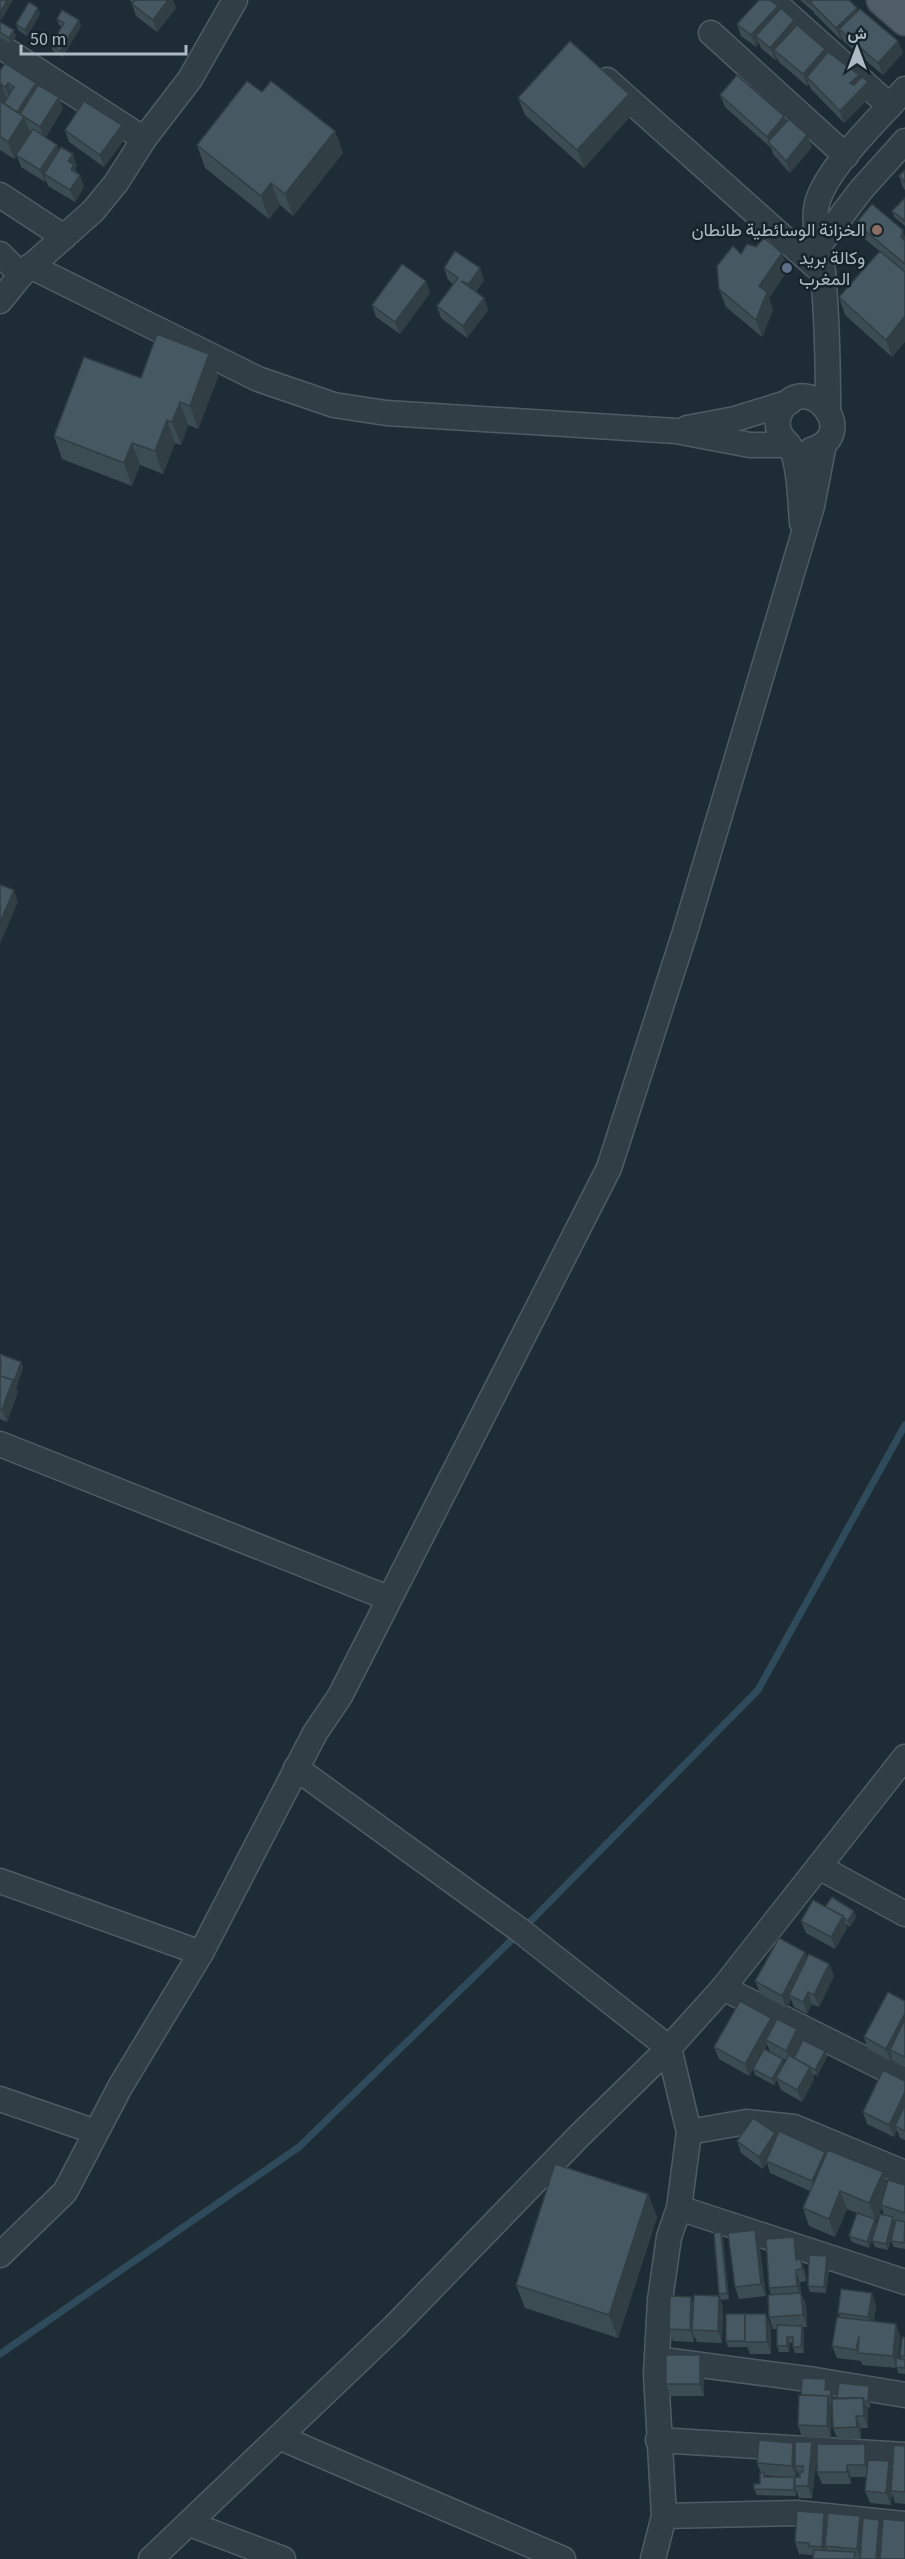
<svg xmlns="http://www.w3.org/2000/svg" width="905" height="2559" viewBox="0 0 905 2559" font-family="'Source Sans 3',Vazirmatn,sans-serif">
<style>
.lines{fill:none;stroke-linecap:round;stroke-linejoin:round}
.stream{stroke:#2f4b5b;stroke-width:7}
.minor-casing{stroke:#4f5c64;stroke-width:27}
.major-casing{stroke:#3e4a52;stroke-width:33}
.minor{stroke:#313e46;stroke-width:24}
.major{stroke:#4f5e66;stroke-width:30}
.wall{fill:#3c4c53;fill-rule:evenodd}
.shaded-wall{fill:#313e44}
.building{fill:#465861;stroke:#313e44;stroke-width:1.5}
.education-dot{fill:#8d6e63;stroke:#17232a;stroke-width:2}
.service-dot{fill:#5c6f8a;stroke:#17232a;stroke-width:2}
.labels{text-anchor:middle;stroke-width:5;stroke-linejoin:round;paint-order:stroke}
.poi-label{font-size:18px;fill:#abbac3;stroke:#17232a;text-anchor:end}
</style>
<rect width="100%" height="100%" fill="#1e2d35"/>
<g class="lines">
<path class="stream" d="M0 2354 299 2147 521 1931 758 1690 905 1425"/>
<g class="minor-casing">
<g id="minor">
<path d="M772 0 890 106"/>
<path d="M711 33 846 156"/>
<path d="M0 46 144 139"/>
<path d="M607 80 823 273"/>
<path d="M0 195 64 237"/>
<path d="M820 244 861 190 905 141"/>
<path d="M0 254 21 275"/>
<path d="M30 266 258 379 334 405 386 413 676 431 750 445H787"/>
<path d="M0 301 21 275 93 211 116 183 144 139 190 79 235 0"/>
<path d="M828 410C828 364 827 318 823 272 821 249 811 222 818 200 830 164 880 118 905 89"/>
<path d="M687 428 735 419 790 402"/>
<path d="M802 523C800 500 800 470 792 450 788 441 779 438 778 427 777 421 779 414 782 409 809 369 862 435 811 450"/>
<path d="M0 1444 388 1598"/>
<path d="M296 1768 521 1931 669 2048 689 2132 679 2208 669 2237 660 2300 656 2374 664 2516 653 2559"/>
<path d="M819 1867 905 1914"/>
<path d="M0 1881 201 1953"/>
<path d="M723 1988 905 2079"/>
<path d="M0 2099 96 2132"/>
<path d="M689 2132 746 2122 794 2127 905 2173"/>
<path d="M679 2208 905 2282"/>
<path d="M0 2255 65 2192 120 2087 201 1953 315 1733 340 1696 609 1168 685 932 812 506 824 444"/>
<path d="M671 2361 815 2380 905 2395"/>
<path d="M279 2437 563 2559"/>
<path d="M658 2440 905 2455"/>
<path d="M664 2516 797 2513 905 2524"/>
<path d="M190 2524 283 2559"/>
<path d="M151 2559 394 2327 579 2136 669 2048 723 1988 905 1757"/>
</g>
</g>
<g class="major-casing">
<path id="major" d="M882 0 905 20"/>
</g>
<use href="#minor" class="minor"/>
<use href="#major" class="major"/>
</g>
<g class="wall">
<path d="M129 0H173L176 8 157 32 136 16 132 4 133 3Z"/>
<path d="M800 0H849L858 11 903 53 883 75 843 41 842 38 841 40 815 14 813 11Z"/>
<path d="M38 8 40 14 27 36 18 30 16 24Z"/>
<path d="M780 9 794 20 796 26 825 49 827 54 860 79 868 82 873 94 844 123 811 89 809 84 807 86 779 62 777 58 775 60 761 48 759 43 756 47 741 36 737 24Z"/>
<path d="M57 19 81 26 63 57 53 51 51 45 62 27 59 25Z"/>
<path d="M0 22 16 36 11 44 0 37Z"/>
<path d="M0 71 36 83 37 86 63 109 45 137 57 145 59 150 77 166 75 168 84 187 75 202 48 186 46 180 45 182 21 167 17 156 14 159 0 150Z"/>
<path d="M720 95 784 116 786 122 812 147 790 173 773 154 771 148 725 107Z"/>
<path d="M518 98 635 111 584 168 525 115Z"/>
<path d="M122 125 126 137 104 167 69 142 65 130Z"/>
<path d="M335 131 343 153 293 216 280 205 269 219 205 168 197 145Z"/>
<path d="M905 170V190L903 188 899 176Z"/>
<path d="M905 198V226L894 217 892 211Z"/>
<path d="M856 223 905 237V272L860 235Z"/>
<path d="M741 254 788 270 769 298 773 310 762 337 726 307 719 289Z"/>
<path d="M444 268H480L484 280 476 292 484 298 488 310 467 338 441 318 437 306 453 284 448 280Z"/>
<path d="M905 272 892 357 845 315 839 297Z"/>
<path d="M430 293 400 334 376 317 372 305Z"/>
<path d="M209 354 218 377 198 429 188 425 181 445 175 443 163 474 140 465 132 486 62 459 54 436 141 378Z"/>
<path d="M0 1354 21 1362 23 1368 16 1388 18 1392 7 1422 0 1419Z"/>
<path d="M825 1907 856 1917 850 1927 846 1924 847 1928 835 1949 806 1933 801 1921Z"/>
<path d="M805 1952 807 1957 829 1964 834 1976 819 2007 812 2004 807 2014 794 2007 791 1999 786 2008 760 1993 755 1981Z"/>
<path d="M905 2001V2067L894 2062 892 2057 890 2061 868 2049 864 2037Z"/>
<path d="M773 2025 797 2029 802 2041 825 2051 827 2057 817 2076 813 2074 814 2079 802 2102 781 2090 777 2080 774 2085 755 2075 753 2069 749 2076 719 2059 714 2047ZM767 2044 770 2052 765 2049ZM770 2052 786 2060 785 2063Z"/>
<path d="M905 2081V2140L900 2138 897 2130 894 2137 867 2124 863 2112Z"/>
<path d="M775 2133 776 2137 826 2154 883 2172 887 2184 905 2185V2249L894 2247 891 2241 893 2232 888 2250 875 2247 872 2241 876 2227 869 2248 852 2242 849 2236 857 2213 847 2209 835 2237 809 2226 803 2208 810 2191 770 2173 767 2163 763 2169 741 2153 737 2141ZM882 2208 884 2215 877 2225 875 2221Z"/>
<path d="M648 2194 657 2217 618 2338 525 2308 516 2285Z"/>
<path d="M721 2232 723 2238 729 2299 721 2300 719 2294Z"/>
<path d="M794 2237 799 2249V2259L805 2271 806 2281 800 2282 801 2293 806 2305 807 2327H802L804 2332V2353H795L793 2347V2343H790L789 2352H779L777 2346V2329H773L769 2317 771 2295 769 2288Z"/>
<path d="M759 2242 766 2296 739 2299 735 2287Z"/>
<path d="M830 2262 826 2293 810 2292 808 2286Z"/>
<path d="M719 2296 723 2308 722 2343 697 2342 694 2336V2342L673 2341 669 2329 691 2297 693 2303Z"/>
<path d="M876 2305 874 2321 900 2336 898 2359H901L900 2356 905 2338V2374L898 2373 897 2368 862 2365 861 2361 837 2358 832 2346 840 2317 838 2313Z"/>
<path d="M771 2326V2354H750L747 2346V2347H728L726 2341Z"/>
<path d="M700 2355 704 2367V2396H670L666 2384Z"/>
<path d="M826 2379 828 2385V2390L833 2396V2399L871 2392 870 2408 867 2407 868 2428H861V2439L838 2440 833 2428 832 2404H831V2438L802 2437 798 2425 801 2395Z"/>
<path d="M905 2446V2504L895 2503 892 2493 891 2505 870 2503 865 2491 866 2477H851V2484H822L817 2472 869 2456V2460L892 2471Z"/>
<path d="M795 2448 817 2454 812 2498H799L796 2490V2496L757 2495 754 2489 760 2484 761 2473 757 2463ZM797 2470 799 2477H796ZM765 2475 787 2477H766Z"/>
<path d="M824 2513 828 2523 863 2524 879 2520 882 2528 905 2559H813L812 2555 799 2554 795 2542Z"/>
</g>
<g class="shaded-wall">
<path d="M7 0H13L1 21 0 13Z"/>
<path d="M168 0H173L176 8 157 32 153 20Z"/>
<path d="M778 6 783 18 756 36 759 43 756 47 751 35Z"/>
<path d="M38 8 40 14 27 36 25 30Z"/>
<path d="M857 8 862 20 839 29 842 38 841 40 836 28Z"/>
<path d="M79 20 81 26 63 57 60 51Z"/>
<path d="M794 20 798 32 774 50 777 58 775 60 770 48Z"/>
<path d="M14 30 16 36 11 44 9 38Z"/>
<path d="M898 41 903 53 883 75 878 63Z"/>
<path d="M825 49 829 61 807 77 809 84 807 86 803 74Z"/>
<path d="M859 75 863 87 855 95 850 83Z"/>
<path d="M868 82 873 94 844 123 840 111Z"/>
<path d="M1 83 7 100 0 110V84Z"/>
<path d="M8 83 12 95 10 99 5 87Z"/>
<path d="M36 83 41 95 24 117 31 134 14 159 8 142 17 112Z"/>
<path d="M629 94 635 111 584 168 577 150Z"/>
<path d="M59 97 63 109 45 139 40 127Z"/>
<path d="M784 116 788 128 770 143 767 137Z"/>
<path d="M122 125 126 137 104 167 100 155Z"/>
<path d="M335 131 343 153 293 216 285 194Z"/>
<path d="M807 135 812 147 790 173 786 161Z"/>
<path d="M57 145 61 157 44 174 46 180 45 182 40 170Z"/>
<path d="M73 154 77 166 75 168 78 177 80 175 84 187 75 202 70 190 68 161Z"/>
<path d="M271 183 280 205 269 219 261 196Z"/>
<path d="M903 230 905 237V249L901 237Z"/>
<path d="M782 253 788 270 769 298 773 310 762 337 756 320 759 286Z"/>
<path d="M480 268 484 280 473 296 469 284Z"/>
<path d="M426 281 430 293 400 334 395 322Z"/>
<path d="M484 298 488 310 467 338 463 326Z"/>
<path d="M905 316V342L892 357 886 340Z"/>
<path d="M209 354 218 377 198 429 190 406Z"/>
<path d="M180 402 188 425 181 445 172 422Z"/>
<path d="M167 420 175 443 163 474 155 451Z"/>
<path d="M132 443 140 465 132 486 124 463Z"/>
<path d="M14 890 18 902 0 944V922Z"/>
<path d="M21 1362 23 1368 16 1388 18 1392 7 1422 2 1410Z"/>
<path d="M854 1911 856 1917 850 1927 848 1921Z"/>
<path d="M843 1916 847 1928 835 1949 831 1937Z"/>
<path d="M805 1952 810 1964 789 1995 791 1999 786 2008 782 1996Z"/>
<path d="M829 1964 834 1976 819 2007 814 1995Z"/>
<path d="M808 1992 812 2004 807 2014 803 2002Z"/>
<path d="M905 2013V2033L890 2050 892 2057 890 2061 886 2049Z"/>
<path d="M771 2018 775 2030 766 2040 767 2044 749 2076 745 2064Z"/>
<path d="M797 2029 802 2041 791 2063 786 2051Z"/>
<path d="M825 2051 827 2057 817 2076 815 2070Z"/>
<path d="M783 2059 785 2065 776 2078 777 2080 774 2085 772 2079Z"/>
<path d="M810 2067 814 2079 802 2102 797 2090Z"/>
<path d="M905 2092V2113L895 2126 897 2130 894 2137 889 2125Z"/>
<path d="M775 2133 779 2145 766 2161 767 2163 763 2169 759 2157Z"/>
<path d="M825 2152 829 2164 816 2193 812 2181Z"/>
<path d="M883 2172 889 2190 881 2205 882 2208 876 2221 869 2203Z"/>
<path d="M840 2191 847 2209 835 2237 829 2219Z"/>
<path d="M648 2194 657 2217 618 2338 609 2315Z"/>
<path d="M893 2217 896 2223 888 2250 886 2244Z"/>
<path d="M875 2219 877 2225 869 2248 867 2242Z"/>
<path d="M755 2230 759 2242 766 2296 761 2284Z"/>
<path d="M721 2232 723 2238 729 2299 727 2293Z"/>
<path d="M794 2237 799 2249 800 2269 796 2260Z"/>
<path d="M827 2256 830 2262 826 2293 824 2287Z"/>
<path d="M801 2259 805 2271 806 2281 802 2269Z"/>
<path d="M796 2270 800 2282 801 2298 797 2286Z"/>
<path d="M801 2293 806 2305 807 2327 803 2315Z"/>
<path d="M872 2293 876 2305 873 2329 868 2317Z"/>
<path d="M719 2296 723 2308 722 2343 718 2331Z"/>
<path d="M691 2297 695 2309 692 2330 694 2336V2342L690 2330Z"/>
<path d="M766 2314 771 2326V2354L767 2342Z"/>
<path d="M896 2324 900 2336 897 2369 893 2356Z"/>
<path d="M802 2326 804 2332V2353L801 2347Z"/>
<path d="M787 2337 790 2343 789 2352 787 2346Z"/>
<path d="M700 2355 704 2367V2396L700 2384Z"/>
<path d="M826 2379 828 2385V2396L825 2390Z"/>
<path d="M869 2386 871 2392 870 2408 868 2402Z"/>
<path d="M831 2390 833 2396 832 2404 830 2398Z"/>
<path d="M828 2396 832 2408 831 2438 827 2426Z"/>
<path d="M863 2398 868 2410V2428L864 2416Z"/>
<path d="M856 2416 861 2428V2439L857 2427Z"/>
<path d="M812 2442 817 2454 812 2498 808 2486Z"/>
<path d="M793 2443 798 2455 795 2466 797 2470 796 2478 792 2466Z"/>
<path d="M865 2444 869 2456V2477L865 2465Z"/>
<path d="M889 2461 893 2473 891 2491V2505L886 2493Z"/>
<path d="M847 2465 851 2477V2484L847 2472Z"/>
<path d="M794 2477 796 2483 795 2486 796 2490V2496L794 2490Z"/>
<path d="M824 2513 828 2525 825 2546 827 2549 826 2559 822 2547Z"/>
<path d="M860 2516 864 2528 861 2559 857 2549Z"/>
<path d="M879 2520 884 2532 881 2559H876Z"/>
</g>
<g class="building">
<path d="M0 0H7L0 13Z"/>
<path d="M135 0H168L153 20 132 4Z"/>
<path d="M759 0H770L778 6 751 35 737 24Z"/>
<path d="M805 0H813L810 2 811 4Z"/>
<path d="M813 0H849L857 8 836 28 810 2Z"/>
<path d="M29 2 38 8 25 30 16 24Z"/>
<path d="M781 8 794 20 770 48 756 36Z"/>
<path d="M860 9 898 41 878 63 839 29Z"/>
<path d="M62 10 79 20 60 51 51 45 64 23 57 19Z"/>
<path d="M0 22 14 30 9 38 0 32Z"/>
<path d="M797 25 825 49 803 74 774 50Z"/>
<path d="M570 41 629 94 577 150 518 98Z"/>
<path d="M828 52 859 75 850 83 854 85 862 77 868 82 840 111 807 77Z"/>
<path d="M5 63 36 83 17 112 4 103 14 87 8 83 5 87 2 85 0 82V71Z"/>
<path d="M737 75 784 116 767 137 720 95Z"/>
<path d="M247 81 262 92 271 81 335 131 285 194 271 183 261 196 197 145Z"/>
<path d="M38 85 59 97 40 127 20 114Z"/>
<path d="M0 101 24 117 8 142 0 136Z"/>
<path d="M84 101 122 125 100 155 65 130Z"/>
<path d="M789 119 807 135 786 161 768 142Z"/>
<path d="M33 129 57 145 40 170 16 155Z"/>
<path d="M61 147 73 154 68 161 74 165 71 170 80 175 70 190 44 174Z"/>
<path d="M905 170V182L899 176Z"/>
<path d="M905 198V221L892 211Z"/>
<path d="M872 204 903 230 901 237 905 241V264L856 223Z"/>
<path d="M764 238 782 253 759 286 767 292 756 320 719 289 717 266 733 246 741 254 747 244 756 247Z"/>
<path d="M455 251 480 268 469 284 461 281 484 298 463 326 437 306 458 278 444 268Z"/>
<path d="M880 251 905 272V316L886 340 839 297Z"/>
<path d="M402 264 426 281 395 322 372 305Z"/>
<path d="M157 334 209 354 190 406 180 402 172 422 167 420 155 451 132 443 124 463 54 436 84 357 141 378Z"/>
<path d="M1 885 14 890 0 922V886Z"/>
<path d="M0 1354 21 1362 14 1381 13 1380 0 1376 1 1362H0Z"/>
<path d="M0 1376 13 1380 2 1410 0 1409Z"/>
<path d="M832 1897 854 1911 848 1921 843 1917V1916L825 1907Z"/>
<path d="M813 1900 843 1916 831 1937 801 1921Z"/>
<path d="M779 1938 805 1952 782 1996 755 1981Z"/>
<path d="M809 1954 829 1964 814 1995 808 1992 803 2002 789 1995Z"/>
<path d="M888 1992 905 2001V2013L886 2049 864 2037Z"/>
<path d="M740 2001 771 2018 745 2064 714 2047Z"/>
<path d="M777 2019 797 2029 786 2051 766 2040Z"/>
<path d="M905 2019V2057L890 2050Z"/>
<path d="M803 2040 825 2051 815 2070 794 2058Z"/>
<path d="M764 2049 783 2059 772 2079 753 2069Z"/>
<path d="M789 2055 810 2067 797 2090 776 2078Z"/>
<path d="M883 2070 905 2081V2092L889 2125 863 2112Z"/>
<path d="M905 2105V2131L895 2126Z"/>
<path d="M753 2118 775 2133 759 2157 737 2141Z"/>
<path d="M779 2131 825 2152 812 2181 766 2161Z"/>
<path d="M828 2150 883 2172 869 2203 840 2191 829 2219 803 2208Z"/>
<path d="M555 2164 648 2194 609 2315 516 2285Z"/>
<path d="M888 2180 905 2185V2213L881 2205Z"/>
<path d="M857 2213 875 2219 867 2242 849 2236Z"/>
<path d="M880 2214 893 2217 886 2244 872 2241Z"/>
<path d="M896 2220 905 2222 904 2243 891 2241Z"/>
<path d="M755 2230 761 2284 735 2287 728 2233Z"/>
<path d="M721 2232 727 2293 719 2294 714 2233Z"/>
<path d="M794 2237 796 2260 801 2259 802 2269 796 2270 797 2286 769 2288 766 2239Z"/>
<path d="M809 2255 827 2256 824 2287 808 2286Z"/>
<path d="M841 2289 872 2293 868 2317 838 2313Z"/>
<path d="M801 2293 803 2315 769 2317 768 2295Z"/>
<path d="M694 2295 719 2296 718 2331 692 2330Z"/>
<path d="M670 2296 691 2297 690 2330 669 2329Z"/>
<rect x="726" y="2314" width="19" height="27"/>
<path d="M745 2314H766L767 2342H745Z"/>
<path d="M837 2317 896 2324 893 2356 858 2353 859 2336 856 2350 832 2346Z"/>
<path d="M777 2325 802 2326 801 2347H793V2337H787V2346H777Z"/>
<path d="M902 2337 905 2338V2356H900Z"/>
<rect x="666" y="2355" width="34" height="29"/>
<path d="M896 2358 905 2360V2368L896 2367Z"/>
<path d="M802 2378 826 2379 825 2390H831L830 2398H828V2396L801 2395Z"/>
<path d="M839 2383 869 2386 868 2402 865 2401 863 2398H837Z"/>
<path d="M799 2395 828 2396 827 2426 798 2425Z"/>
<path d="M863 2398 864 2416H856L857 2427 833 2428 832 2399Z"/>
<path d="M759 2440 793 2443 792 2466 757 2463Z"/>
<path d="M795 2442H812L808 2486H795V2477H800V2472H803V2466H795Z"/>
<path d="M817 2444H865V2465H847V2472H817Z"/>
<path d="M894 2445 905 2446V2492L891 2491Z"/>
<path d="M868 2460 889 2461 886 2493 865 2491Z"/>
<path d="M760 2473H764V2477H794V2490L754 2489V2484H760Z"/>
<path d="M797 2511 824 2513 822 2547 809 2546V2543L795 2542Z"/>
<path d="M828 2513 860 2516 857 2549 825 2546Z"/>
<path d="M863 2518 879 2520 876 2559H860Z"/>
<path d="M883 2519 905 2521V2559H880Z"/>
<path d="M814 2550 855 2552 854 2559H813Z"/>
</g>
<circle class="education-dot" cx="877" cy="230" r="6"/>
<circle class="service-dot" cx="787" cy="268" r="6"/>
<g class="labels">
<g class="poi-label">
<text x="865" y="236">الخزانة الوسائطية طانطان</text>
<text x="799" y="264" text-anchor="start">وكالة بريد<tspan x="799" dy="21">المغرب</tspan></text>
</g>
</g>
<g transform="translate(857 48)" stroke="#17232a" stroke-width="4.5" paint-order="stroke">
<path d="M0-4.5L10 22L0 15L-10 22Z" fill="#abbac3"/>
<text y="-9" font-size="16" font-weight="bold" text-anchor="middle" fill="#abbac3">ش</text>
</g>
<path d="M21 45v9h165v-9" fill="none" stroke="#abbac3" stroke-width="3"/>
<text x="30" y="45" font-size="18" fill="#abbac3" stroke="#17232a" stroke-width="4.5" paint-order="stroke">50 m</text>
</svg>
